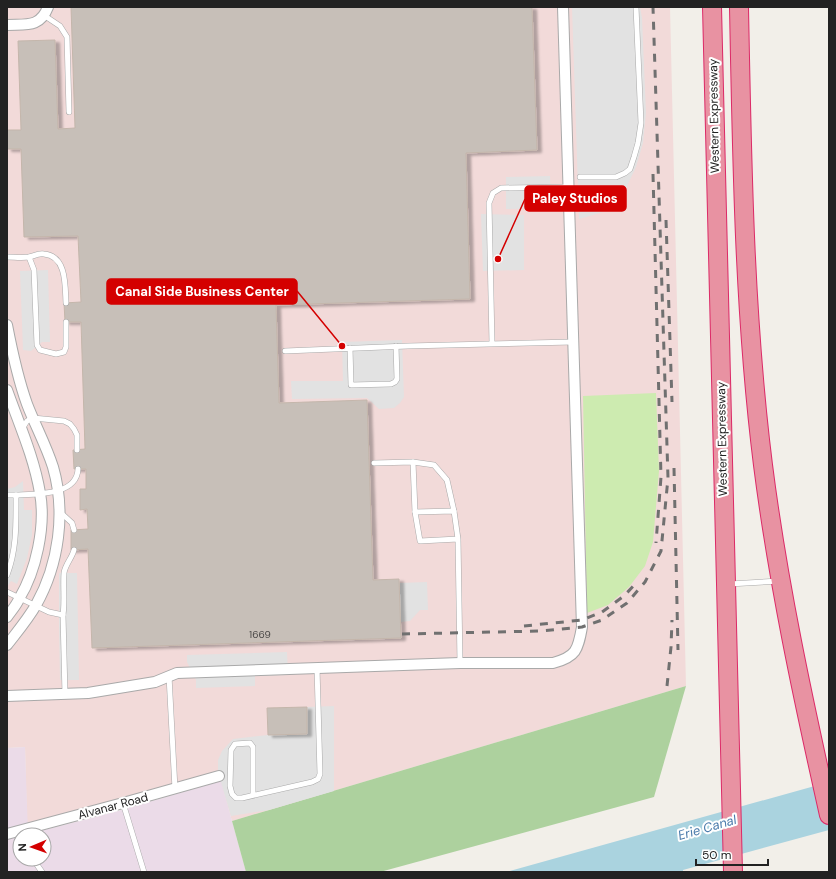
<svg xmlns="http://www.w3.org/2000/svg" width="836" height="879" viewBox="0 0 836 879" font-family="'DM Sans',sans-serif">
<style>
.commercial{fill:#f2dad9}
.industrial{fill:#ebdbe8;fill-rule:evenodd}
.grass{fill:#cdebb0}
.forest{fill:#add19e}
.parking{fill:#e2e2e2}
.water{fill:#aad3df}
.building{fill:#c7bfb8;stroke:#c4b6ab;filter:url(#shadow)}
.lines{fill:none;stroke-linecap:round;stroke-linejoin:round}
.service-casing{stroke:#a9a9a9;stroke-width:6}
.minor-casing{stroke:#a9a9a9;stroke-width:12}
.motorway-casing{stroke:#dc2a67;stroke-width:20}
.service{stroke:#fff;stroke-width:5}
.minor{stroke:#fff;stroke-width:10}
.motorway{stroke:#e892a2;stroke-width:18}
.rail{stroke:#707070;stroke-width:3;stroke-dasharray:8 8;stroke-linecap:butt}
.labels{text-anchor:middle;stroke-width:4;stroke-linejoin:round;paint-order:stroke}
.number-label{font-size:10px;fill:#4b4948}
.street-label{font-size:12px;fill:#222;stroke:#fff}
.water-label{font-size:13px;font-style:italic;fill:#4a7aab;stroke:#fff}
.leader{fill:none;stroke:#d40000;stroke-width:1.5}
.callout-dot{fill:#d40000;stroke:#fff;stroke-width:1.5}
.callout{fill:#d40000;stroke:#d40000;stroke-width:1.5}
.callout-label{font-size:13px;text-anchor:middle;font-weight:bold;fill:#fff}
</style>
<defs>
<filter id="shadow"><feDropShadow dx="4.5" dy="2.5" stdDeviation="1" flood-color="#0004"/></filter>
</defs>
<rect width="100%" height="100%" fill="#f2efe9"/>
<path class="commercial" d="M7 7H670L686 686 232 821 218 772 27 824 25 747 7 748Z"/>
<path class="industrial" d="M25 747 28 834 111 813 221 781 246 872H7V748ZM20 835H44V859H20Z"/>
<path class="grass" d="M656 393 659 471 653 542 645 566 629 587 608 605 587 613 583 396Z"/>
<path class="forest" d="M686 686 654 797 380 872H246L232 821Z"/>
<g class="parking">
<path d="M572 7H640L642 18 646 113 643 143 636 167 627 186 613 204 600 213 579 219Z"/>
<path d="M550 176 551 208 506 209V177Z"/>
<path d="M481 214 524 215V270L483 271Z"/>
<path d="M48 270 50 342H42L31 351 23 350 20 271Z"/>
<path d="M402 340 404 397 400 403 394 408 379 409 367 398 292 399 291 381H343L342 342Z"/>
<path d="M23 481 24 510H32V535L27 558 17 584 11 581 7 587V489L15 487Z"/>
<path d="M59 573H77L79 680H60L59 626Z"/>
<path d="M427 582 428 610H420L410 621 400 622 399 583Z"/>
<path d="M287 652 288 675 255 676V686L196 688V680L187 662V655Z"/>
<path d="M334 706V791L269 810 231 816 218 772V760L222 751 233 739 268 735 307 734V707Z"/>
</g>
<path class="water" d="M829 782V830L683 870V872H506Z"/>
<g class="building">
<path d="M71 7H532L537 150 466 153 470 299 276 305 279 403 367 400 373 580 399 579 401 638 92 648 88 549 71 550V530L88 529 87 509 80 510V489H86V469H74L73 450 85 449 81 322H65L64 303 81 302 78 236 24 237 21 149H7V130H21L18 41 55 40 58 129 75 128Z"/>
<path d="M307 707V734L268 735 267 708Z"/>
</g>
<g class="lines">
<g class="service-casing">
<g id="service">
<path d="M45 16 60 26 67 37 69 112"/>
<path d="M580 177H616L625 173 630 169 634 157 638 143 641 123 636 7"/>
<path d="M7 257C14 257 22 258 29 257 34 256 38 253 44 254 67 256 65 286 66 303"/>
<path d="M29 257 34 270 37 345 40 350 56 354 64 352 66 347V322"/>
<path d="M492 343 489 203 493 193 501 188 569 187"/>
<path d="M350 348 351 385 391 384 395 382 397 379 396 346"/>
<path d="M285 351 408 346 573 342"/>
<path d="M22 429 27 421 33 418 64 421 70 424 74 429 77 435V450"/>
<path d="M413 462 415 512"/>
<path d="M374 463 413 462 434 465 447 480 454 511"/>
<path d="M7 495H16C16 523 17 549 7 575"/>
<path d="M16 495C35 494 77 496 78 469"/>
<path d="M60 512 72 523 74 530"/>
<path d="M458 539 420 541 415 512 454 511 458 539 460 663"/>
<path d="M729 584 779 581"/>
<path d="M7 592 49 612 63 615"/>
<path d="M169 676 175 789"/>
<path d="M65 695 63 615C65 601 63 587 64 573 65 565 72 558 74 550"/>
<path d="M253 795V747L250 743 235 744 231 750 230 786 232 794 236 798H242L312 782 318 779 320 774 317 668"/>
<path d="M123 803 144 872"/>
<path d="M33 859 42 872"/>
</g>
</g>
<g class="minor-casing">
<g id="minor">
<path d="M7 25C26 24 40 28 48 7"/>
<path d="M7 325C12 351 18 379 27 404 35 425 46 445 53 467 66 512 59 564 36 605 28 619 17 632 7 645"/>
<path d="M7 390C19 424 34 457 40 493 46 526 36 571 19 599 16 606 11 611 7 617"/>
<path d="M7 696 88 693 155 682 177 673 460 663H553C576 657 578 650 582 627L563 7"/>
<path d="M7 834 123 803 219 776"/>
</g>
</g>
<g class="motorway-casing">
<g id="motorway">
<path d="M712 7 733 872"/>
<path d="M739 7C742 160 744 313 763 465 778 583 803 699 829 815"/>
</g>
</g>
<use href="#service" class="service"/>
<use href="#minor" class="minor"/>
<use href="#motorway" class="motorway"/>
<g class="rail">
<path d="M653 174 661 477 656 543"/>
<path d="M666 220 672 402"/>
<path d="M674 468 678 650"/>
<path d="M524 626 582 620 602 612 624 596 638 581"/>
<path d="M402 634 540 631 582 627 602 620 627 603 645 582 661 551 668 478 653 7"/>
<path d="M667 686 671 647 672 620"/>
</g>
</g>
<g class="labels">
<g class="number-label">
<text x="260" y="638">1669</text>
</g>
<g class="street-label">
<text transform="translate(714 116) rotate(-91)" y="4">Western Expressway</text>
<text transform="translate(722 439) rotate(-91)" y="4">Western Expressway</text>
<text transform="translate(113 806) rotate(-15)" y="4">Alvanar Road</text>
</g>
<g class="water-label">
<text transform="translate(707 827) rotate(-16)" y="5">Erie Canal</text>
</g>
</g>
<path class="leader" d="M498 259L525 199M342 346L297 291"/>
<g class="callout-dot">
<circle cx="498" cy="259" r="4"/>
<circle cx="342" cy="346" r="4"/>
</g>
<g class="callout">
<rect x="525" y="186" width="101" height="25" rx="4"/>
<rect x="107" y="279" width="190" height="25" rx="4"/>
</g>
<g class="callout-label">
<text x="575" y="203">Paley Studios</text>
<text x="202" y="296">Canal Side Business Center</text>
</g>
<rect width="836" height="879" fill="none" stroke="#222222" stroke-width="16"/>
<g transform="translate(32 847) rotate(268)"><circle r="19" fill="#ffffff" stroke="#a7a7a7"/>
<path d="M0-3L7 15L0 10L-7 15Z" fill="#d40000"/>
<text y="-6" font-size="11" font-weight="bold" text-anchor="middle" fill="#222222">N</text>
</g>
<path d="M696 859v6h72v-6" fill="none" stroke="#222222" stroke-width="2"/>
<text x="702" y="859" font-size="12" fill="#222222" stroke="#ffffff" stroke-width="3" paint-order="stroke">50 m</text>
</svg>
